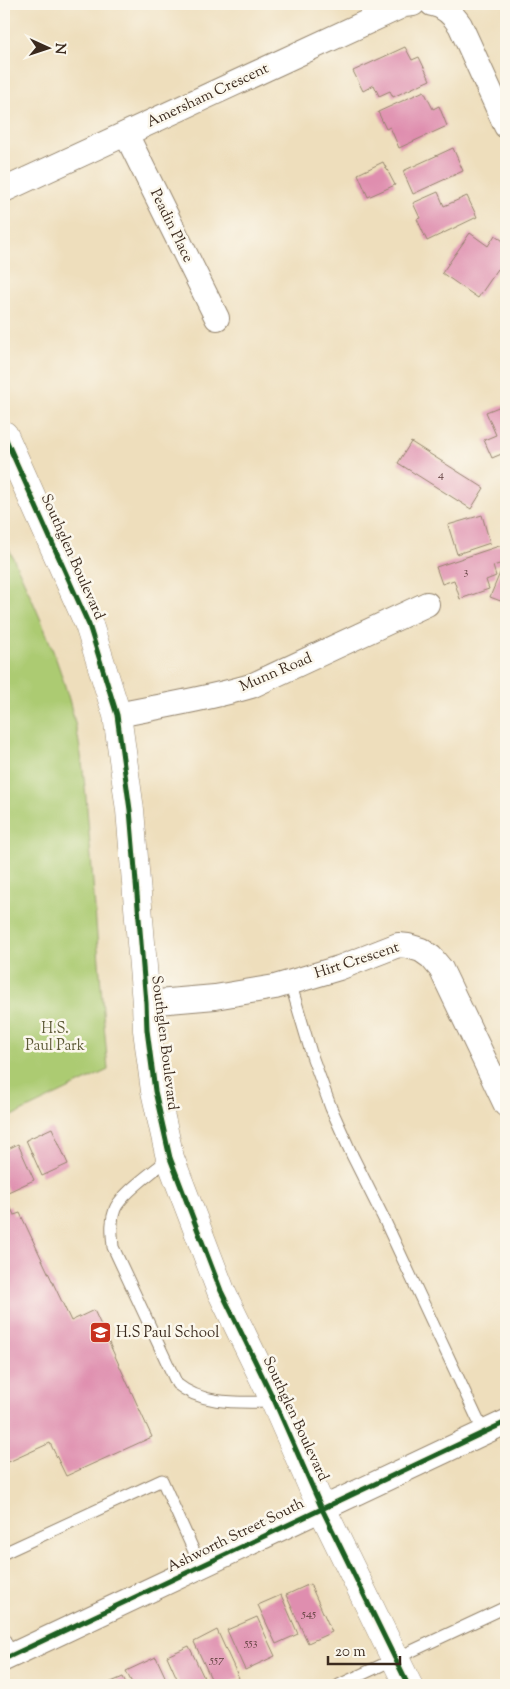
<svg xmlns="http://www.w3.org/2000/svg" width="510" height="1689" font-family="'Sorts Mill Goudy',serif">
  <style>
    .green { fill: #accb72; stroke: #747a48 }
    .building { fill: #df8eaf }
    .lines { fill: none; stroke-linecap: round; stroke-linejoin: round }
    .service-casing { stroke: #94846d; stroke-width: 13 }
    .minor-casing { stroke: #94846d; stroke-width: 26 }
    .tertiary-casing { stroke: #94846d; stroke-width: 29 }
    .service { stroke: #fff; stroke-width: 11 }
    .minor { stroke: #fff; stroke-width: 24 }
    .tertiary { stroke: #fff; stroke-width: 28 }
    .cycleway-casing { stroke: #fbf7ec; stroke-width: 8 }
    .cycleway { stroke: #1b5e20; stroke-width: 5 }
    .labels { text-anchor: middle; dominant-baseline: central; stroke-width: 5; stroke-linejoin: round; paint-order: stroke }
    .number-label { font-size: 12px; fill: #644342 }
    .street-label { font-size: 15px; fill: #3b2a1e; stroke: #fbf7ec }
    .park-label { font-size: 15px; fill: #5d5a37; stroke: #fbf7ec }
    .poi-label { font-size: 15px; fill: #3b2a1e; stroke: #fbf7ec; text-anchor: start }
  </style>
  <rect width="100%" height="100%" fill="#fbf7ec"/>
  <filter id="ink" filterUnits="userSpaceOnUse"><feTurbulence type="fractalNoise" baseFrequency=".02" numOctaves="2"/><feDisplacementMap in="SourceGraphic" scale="10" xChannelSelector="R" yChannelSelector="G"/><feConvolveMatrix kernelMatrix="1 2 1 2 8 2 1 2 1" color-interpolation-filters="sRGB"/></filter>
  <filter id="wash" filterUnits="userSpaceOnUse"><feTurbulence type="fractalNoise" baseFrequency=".0096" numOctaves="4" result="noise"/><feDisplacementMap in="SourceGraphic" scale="20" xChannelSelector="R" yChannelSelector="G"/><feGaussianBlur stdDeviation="1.12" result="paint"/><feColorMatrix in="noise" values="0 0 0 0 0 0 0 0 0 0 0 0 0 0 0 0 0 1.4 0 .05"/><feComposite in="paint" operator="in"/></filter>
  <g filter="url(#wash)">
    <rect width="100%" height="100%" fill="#eedebc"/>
    <path class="green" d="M 4,538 C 34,603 64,666 78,737 C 86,780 88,825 92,869 C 97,936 102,1003 108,1070 L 4,1120 Z"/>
    <g id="blocks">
      <path class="building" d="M 405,47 L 412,60 L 419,57 L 430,80 L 393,97 L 390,91 L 379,96 L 374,85 L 363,91 L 353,71 Z
        M 424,91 L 433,109 L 439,106 L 447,126 L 399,148 L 390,127 L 386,129 L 378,112 Z
        M 453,148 L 463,171 L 413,194 L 403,171 Z
        M 383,162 L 395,185 L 368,197 L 358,174 Z
        M 438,192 L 444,206 L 467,196 L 477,217 L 427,241 L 417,219 L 420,218 L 413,203 Z
        M 470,233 L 488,246 L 495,235 L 506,243 L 506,268 L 503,272 L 498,269 L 478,298 L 442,273 Z
        M 506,404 L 506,457 L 504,453 L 492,458 L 484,440 L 496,435 L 486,412 Z
        M 411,442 L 484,488 L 471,509 L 398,463 Z
        M 482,515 L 490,543 L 457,554 L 448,525 Z
        M 502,545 L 506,556 L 506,562 L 493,566 L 496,576 L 486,580 L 489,589 L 460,599 L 454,580 L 442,584 L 436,567 Z
        M 502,568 L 506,570 L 506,603 L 490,597 Z
        M 52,1128 L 68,1164 L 42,1176 L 26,1140 Z
        M 18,1144 L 34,1180 L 8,1192 L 4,1182 L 4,1151 Z
        M 4,1201 L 7,1208 L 10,1206 L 14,1215 L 20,1213 L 71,1321 L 94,1310 L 152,1437 L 66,1476 L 50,1443 L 4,1464 Z
        M 310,1584 L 332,1632 L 308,1643 L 286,1595 Z
        M 281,1595 L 298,1634 L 276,1644 L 258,1605 Z
        M 257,1617 L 275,1656 L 245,1670 L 227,1630 Z
        M 217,1630 L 239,1678 L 224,1685 L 214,1685 L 194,1642 Z
        M 189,1646 L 207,1684 L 204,1685 L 180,1685 L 167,1656 Z
        M 156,1657 L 169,1685 L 133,1685 L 126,1671 Z
        M 123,1677 L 127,1685 L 104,1685 Z"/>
    </g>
  </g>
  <g filter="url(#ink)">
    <use href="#blocks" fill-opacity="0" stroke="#94846d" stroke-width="1"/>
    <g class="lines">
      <defs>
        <path id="service" d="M 290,982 L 312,1056 L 331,1108 L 352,1155 L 384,1219 L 484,1433
          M 170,1158 C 156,1169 121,1194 115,1209 C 110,1222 112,1234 113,1247 L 177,1384 C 204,1406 241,1402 273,1402
          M 4,1553 L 162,1480 L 201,1567
          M 4,1638 L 12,1656
          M 339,1685 L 506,1607"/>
        <path id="minor" d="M 432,4 C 445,6 453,15 460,25 L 506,126
          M 126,134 L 217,318
          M 4,190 L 404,5 L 413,4
          M 117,715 C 162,706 207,699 251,686 L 427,604
          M 146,1003 L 215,997 L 275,987 L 339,968 L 398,945 L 408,946 L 421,950 L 431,957 L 441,969 L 506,1105
          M 4,1659 L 506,1422"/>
        <path id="tertiary" d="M 4,435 L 89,625 L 117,715 L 130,810 L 146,1003 L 147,1030 L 155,1091 L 170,1158 L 221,1291 L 275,1402 L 322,1509 L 408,1685"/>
      </defs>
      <use href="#service" class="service-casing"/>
      <use href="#minor" class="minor-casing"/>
      <use href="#tertiary" class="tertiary-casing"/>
      <use href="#service" class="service"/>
      <use href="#minor" class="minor"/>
      <use href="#tertiary" class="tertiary"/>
      <defs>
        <path id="cycleway" d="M 4,435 L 89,625 L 117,715 L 130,810 L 146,1003 L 147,1030 L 155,1091 L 170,1158 L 221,1291 L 275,1402 L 322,1509 L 408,1685
          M 4,1659 L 506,1422"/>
      </defs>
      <use href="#cycleway" class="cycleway-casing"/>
      <use href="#cycleway" class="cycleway"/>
    </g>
  </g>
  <defs>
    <symbol id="school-square" viewBox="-11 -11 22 22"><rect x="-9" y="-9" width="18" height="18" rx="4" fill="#c8321e" stroke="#fbf7ec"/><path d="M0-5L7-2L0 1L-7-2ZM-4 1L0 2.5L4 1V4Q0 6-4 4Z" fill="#fff"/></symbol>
  </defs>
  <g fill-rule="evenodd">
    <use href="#school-square" x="88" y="1320" width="25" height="25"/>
  </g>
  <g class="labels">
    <g class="number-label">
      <text x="441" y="475">4</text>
      <text x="466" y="572">3</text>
      <text x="309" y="1614">545</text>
      <text x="251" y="1643">553</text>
      <text x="217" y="1660">557</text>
    </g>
    <g class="street-label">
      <text transform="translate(208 96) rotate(-25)">Amersham Crescent</text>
      <text transform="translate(171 226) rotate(64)">Peadin Place</text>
      <text transform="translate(72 557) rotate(66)">Southglen Boulevard</text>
      <text transform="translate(276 673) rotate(-23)">Munn Road</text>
      <text transform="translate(357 961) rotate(-18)">Hirt Crescent</text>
      <text transform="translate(164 1043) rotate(83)">Southglen Boulevard</text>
      <text transform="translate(295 1419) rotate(65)">Southglen Boulevard</text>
      <text transform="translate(236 1536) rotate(-26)">Ashworth Street South</text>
    </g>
    <g class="park-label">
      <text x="55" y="1029">H.S.<tspan x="55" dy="17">Paul Park</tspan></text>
    </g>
    <g class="poi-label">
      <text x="116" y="1333">H.S Paul School</text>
    </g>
  </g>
  <rect width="510" height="1689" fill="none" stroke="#fbf7ec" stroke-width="20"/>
  <g transform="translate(48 48) rotate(93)" stroke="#fbf7ec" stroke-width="4" paint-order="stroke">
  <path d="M0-4L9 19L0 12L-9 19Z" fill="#3b2a1e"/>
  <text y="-8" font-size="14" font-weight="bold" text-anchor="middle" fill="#3b2a1e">N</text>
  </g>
  <path d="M328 1656v8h72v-8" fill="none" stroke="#3b2a1e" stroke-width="2.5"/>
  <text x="335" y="1656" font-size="15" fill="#3b2a1e" stroke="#fbf7ec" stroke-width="4" paint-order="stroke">20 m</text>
</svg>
